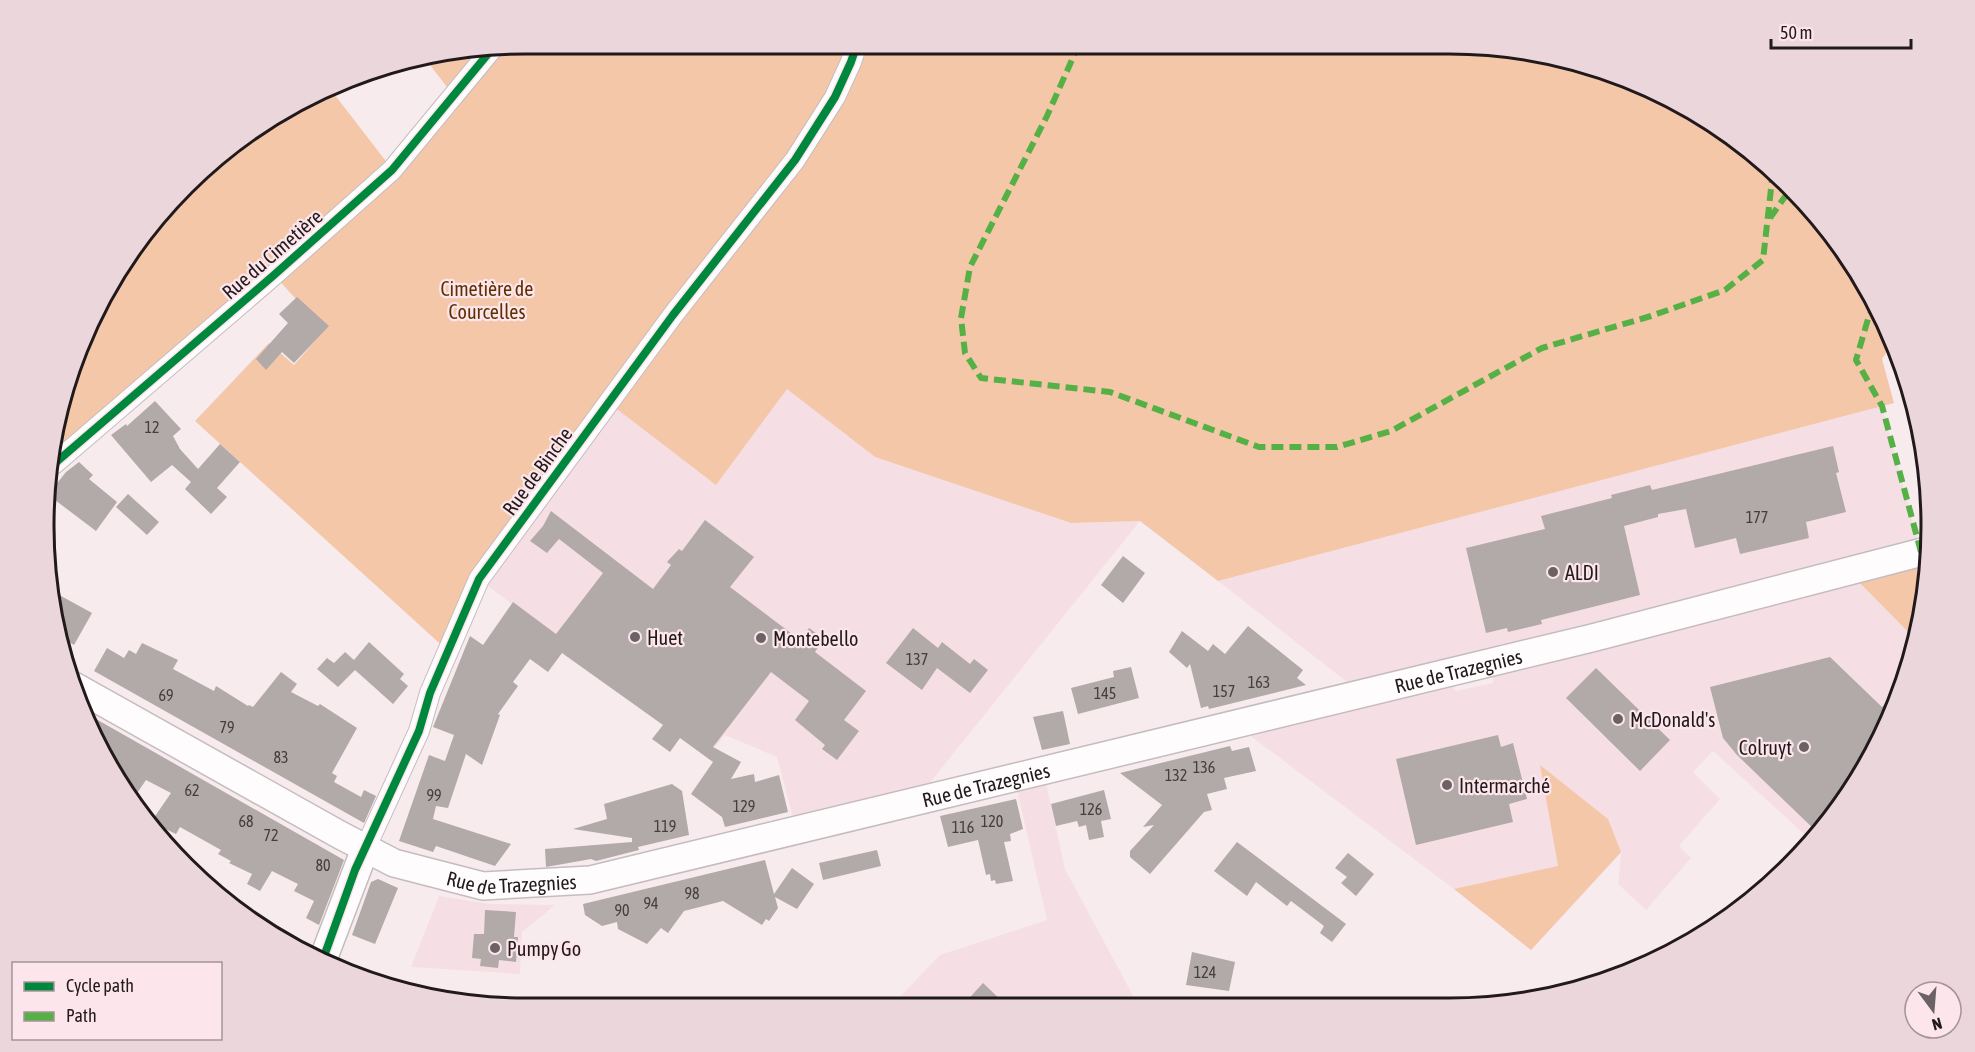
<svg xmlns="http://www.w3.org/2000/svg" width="1975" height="1052" font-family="'Asap Condensed',sans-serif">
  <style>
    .built { fill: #f5dfe5; fill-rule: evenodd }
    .green { fill: #f5c7a9 }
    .building { fill: #b2a9a9 }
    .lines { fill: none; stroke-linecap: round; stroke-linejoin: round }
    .street-casing { stroke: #c5bcbf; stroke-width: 22 }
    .secondary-casing { stroke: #c5bcbf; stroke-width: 30 }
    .street { stroke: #fefcfc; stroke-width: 20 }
    .secondary { stroke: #fefcfc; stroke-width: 27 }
    .quiet { stroke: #55b145; stroke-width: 6; stroke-dasharray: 12 6; stroke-linecap: butt }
    .cycleway-casing { stroke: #fce6ec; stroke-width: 11 }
    .cycleway { stroke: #00873e; stroke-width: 8 }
    .poi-dot { fill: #6c6265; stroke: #fce6ec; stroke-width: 2 }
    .labels { text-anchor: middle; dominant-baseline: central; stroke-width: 4.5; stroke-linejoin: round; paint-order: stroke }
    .number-label { font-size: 16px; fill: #453d3e }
    .street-label { font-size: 20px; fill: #21191b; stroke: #fce6ec }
    .park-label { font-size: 20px; fill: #5e3001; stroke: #fce6ec }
    .poi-label { font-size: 20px; fill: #21191b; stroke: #fce6ec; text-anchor: start }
    .rim { fill: none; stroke: #21191b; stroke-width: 3 }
  </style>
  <rect width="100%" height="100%" fill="#f7ebee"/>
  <path class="built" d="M 787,388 L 875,457 L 1071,523 L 1140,521 L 916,800 L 796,829 L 777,757 L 725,735 L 709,755 L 479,579 L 608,403 Z
    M 1882,406 L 1921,552 L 1849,572 L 1917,641 L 1915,651 L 1882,740 L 1813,842 L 1713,751 L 1693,772 L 1720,799 L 1679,846 L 1691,858 L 1646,910 L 1618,884 L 1621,853 L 1531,950 L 1454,889 L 1252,737 L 1248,721 L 1361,693 L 1218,581 ZM 1592,638 L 1605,650 L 1493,671 L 1493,683 L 1456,691 L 1454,689 L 1450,672 Z
    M 1043,770 L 1065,869 L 1138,1005 L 891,1006 L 940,955 L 1047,920 L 1014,777 Z
    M 439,896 L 490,904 L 555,905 L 522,932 L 520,974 L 411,967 Z"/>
  <path class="green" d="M 526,44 L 829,44 L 851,62 L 857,44 L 1480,45 L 1574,60 L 1663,93 L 1743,143 L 1812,208 L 1867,285 L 1893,343 L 1882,359 L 1894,403 L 1218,581 L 1140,521 L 1071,523 L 875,457 L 787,389 L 716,485 L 609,403 L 479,579 L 448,651 L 195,421 L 269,343 L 294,365 L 327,327 L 295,298 L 274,275 L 55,452 L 60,401 L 125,258 L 232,143 L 331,90 L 392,169 L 454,96 L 426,60 Z
    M 1930,558 L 1917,641 L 1849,572 Z
    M 1540,765 L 1608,819 L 1621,852 L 1531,950 L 1454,889 L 1558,866 Z"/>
  <path class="building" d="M 297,297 L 329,326 L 294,363 L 282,352 L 266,370 L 256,359 L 288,323 L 279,314 Z
    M 155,401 L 181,429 L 173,436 L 180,449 L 198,469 L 220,444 L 240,462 L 217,488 L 227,497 L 211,514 L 185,489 L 191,482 L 172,465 L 151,482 L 111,435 L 126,424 L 127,426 Z
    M 1833,446 L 1839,472 L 1836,473 L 1846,512 L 1806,522 L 1809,538 L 1740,554 L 1736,538 L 1695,548 L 1686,509 L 1658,514 L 1658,517 L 1624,526 L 1640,595 L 1541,620 L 1542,624 L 1508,632 L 1507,628 L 1486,633 L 1466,548 L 1545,529 L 1541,516 L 1612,498 L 1611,495 L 1650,485 L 1652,490 Z
    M 79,462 L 93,475 L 89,479 L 117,502 L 96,531 L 51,497 L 51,491 L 66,472 Z
    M 128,494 L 159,522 L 147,535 L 116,507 Z
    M 551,511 L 653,589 L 671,565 L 667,562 L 679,549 L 682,551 L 705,520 L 754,557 L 730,587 L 800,640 L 809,628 L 824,639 L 815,652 L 866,691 L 844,720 L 859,731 L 837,760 L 822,749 L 825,745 L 795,720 L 809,701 L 771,672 L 713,747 L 741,762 L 731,779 L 754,774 L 755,782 L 779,775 L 788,812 L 725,827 L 722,817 L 691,794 L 713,762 L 680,738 L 670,752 L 652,739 L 663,725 L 562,653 L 548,672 L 530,659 L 513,682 L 518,686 L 498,714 L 500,715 L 482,765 L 466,754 L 448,808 L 436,806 L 433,819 L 511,844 L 495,866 L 436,846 L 433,852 L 399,841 L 429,755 L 445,761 L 454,735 L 433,727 L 470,636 L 483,645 L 513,602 L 556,634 L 603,573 L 559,539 L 547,553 L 530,541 L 543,526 Z
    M 1123,556 L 1145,573 L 1123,603 L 1101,585 Z
    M 52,591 L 92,613 L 74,645 L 64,639 Z
    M 1248,626 L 1303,670 L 1297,678 L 1306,685 L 1209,709 L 1208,706 L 1201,708 L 1190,664 L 1187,668 L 1169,652 L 1182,631 L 1208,651 L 1213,644 L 1225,654 Z
    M 913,628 L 938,648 L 942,642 L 970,664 L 974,659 L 988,670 L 970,693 L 937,668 L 922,690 L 886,663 Z
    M 369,642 L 404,674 L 400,679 L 408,686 L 393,704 L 355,670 L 338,687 L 317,669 L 327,658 L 334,663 L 345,652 L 354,660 Z
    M 142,643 L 178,660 L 173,669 L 214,691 L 216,686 L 248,706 L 249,705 L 253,707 L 281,672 L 297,684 L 291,692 L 318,706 L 320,704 L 357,728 L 332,773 L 337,776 L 334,782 L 361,797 L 364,790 L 376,796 L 364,823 L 94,671 L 107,648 L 124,658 L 129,650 L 136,654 Z
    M 1830,657 L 1882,707 L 1901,688 L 1882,740 L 1819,834 L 1737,755 L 1723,738 L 1710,687 Z
    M 1131,667 L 1139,698 L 1078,714 L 1071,688 L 1114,677 L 1113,671 Z
    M 1596,668 L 1670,740 L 1640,771 L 1566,698 Z
    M 1063,711 L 1070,744 L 1042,750 L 1033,717 Z
    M 96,719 L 344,860 L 319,925 L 306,918 L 314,901 L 294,891 L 298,884 L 272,871 L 260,891 L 247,884 L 252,874 L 229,863 L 231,861 L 218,854 L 221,850 L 180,827 L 176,834 L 151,822 L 171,793 L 146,780 L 131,802 L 125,794 L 90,729 Z
    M 1498,735 L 1501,747 L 1513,743 L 1527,799 L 1509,804 L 1513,822 L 1416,845 L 1396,759 Z
    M 1230,746 L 1232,751 L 1249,747 L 1256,771 L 1224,778 L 1227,789 L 1207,794 L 1212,810 L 1204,812 L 1150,874 L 1130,857 L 1130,851 L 1154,825 L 1143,827 L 1162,805 L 1120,773 Z
    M 672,784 L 682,791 L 689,835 L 638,847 L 639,850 L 596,861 L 591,859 L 546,867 L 545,849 L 632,842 L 632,838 L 573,829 L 607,819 L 604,804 Z
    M 1104,790 L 1111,819 L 1101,821 L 1104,837 L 1089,840 L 1086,825 L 1079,827 L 1077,821 L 1056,826 L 1051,804 Z
    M 1016,799 L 1023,829 L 1010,834 L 1011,841 L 1004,842 L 1013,881 L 996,884 L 995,880 L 991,881 L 990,874 L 986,875 L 978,840 L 948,847 L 940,816 Z
    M 1237,842 L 1346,924 L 1332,942 L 1320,933 L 1324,926 L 1291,901 L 1287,906 L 1256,882 L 1247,896 L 1214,871 Z
    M 877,850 L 881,866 L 823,880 L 819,863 Z
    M 1348,853 L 1374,874 L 1356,896 L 1341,883 L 1347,877 L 1335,868 Z
    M 765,860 L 774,894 L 792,868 L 814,884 L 797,909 L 775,897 L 778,908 L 769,921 L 766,919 L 762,925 L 723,901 L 684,911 L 668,933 L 661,928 L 647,944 L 618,929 L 617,922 L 602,926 L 585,915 L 583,904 Z
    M 378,879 L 398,888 L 375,944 L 352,935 L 371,882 Z
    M 485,910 L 516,912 L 514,937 L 518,937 L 516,962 L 499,960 L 498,968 L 480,966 L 481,959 L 472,958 L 474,934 L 484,934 Z
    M 1192,952 L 1235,962 L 1229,991 L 1186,985 Z
    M 983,983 L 1007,1006 L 962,1006 Z"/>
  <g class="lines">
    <defs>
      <path id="street" d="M 54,464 L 274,275 L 392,170 L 492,49
        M 365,849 L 419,731 L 430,693 L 479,579 L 673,315 L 795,160 L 835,97 L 851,62 L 857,44"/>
      <g id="secondary">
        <path id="s1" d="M 74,686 L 340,835 L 394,863 L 483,886 L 590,880 L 1592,638 L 1930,550"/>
        <path d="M 322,962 L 365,849"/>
      </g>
    </defs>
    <use href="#street" class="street-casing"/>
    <use href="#secondary" class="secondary-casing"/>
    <use href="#street" class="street"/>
    <use href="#secondary" class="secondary"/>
    <path class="quiet" d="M 1079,44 L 1047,116 L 970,267 L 961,318 L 965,353 L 981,378 L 1110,392 L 1259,447 L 1337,447 L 1391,431 L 1542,348 L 1651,316 L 1725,290 L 1763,260 L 1773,171
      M 1770,218 L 1791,188
      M 1875,303 L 1868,319 L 1856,360 L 1882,406 L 1921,552"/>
    <defs>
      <path id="cycleway" d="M 54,464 L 274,275 L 392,170 L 492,49
        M 322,962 L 355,870 L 419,731 L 430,693 L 479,579 L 673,315 L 795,160 L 835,97 L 851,62 L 857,44"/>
    </defs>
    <use href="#cycleway" class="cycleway-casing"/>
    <use href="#cycleway" class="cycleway"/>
  </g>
  <g class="poi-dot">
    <circle cx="1553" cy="572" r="6"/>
    <circle cx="635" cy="637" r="6"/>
    <circle cx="761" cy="638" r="6"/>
    <circle cx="1618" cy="719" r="6"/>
    <circle cx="1804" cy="747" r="6"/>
    <circle cx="1447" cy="785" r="6"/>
    <circle cx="495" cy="948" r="6"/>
  </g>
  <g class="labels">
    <g class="number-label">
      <text x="152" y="427">12</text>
      <text x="1757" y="517">177</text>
      <text x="917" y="659">137</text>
      <text x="1259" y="682">163</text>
      <text x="1224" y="691">157</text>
      <text x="1105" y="693">145</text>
      <text x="166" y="695">69</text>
      <text x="227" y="727">79</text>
      <text x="281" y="757">83</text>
      <text x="1204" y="767">136</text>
      <text x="1176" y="775">132</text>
      <text x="192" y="790">62</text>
      <text x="434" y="795">99</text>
      <text x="744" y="806">129</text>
      <text x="1091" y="809">126</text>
      <text x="246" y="821">68</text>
      <text x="992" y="821">120</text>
      <text x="665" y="826">119</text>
      <text x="963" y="827">116</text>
      <text x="271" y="835">72</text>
      <text x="323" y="865">80</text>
      <text x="692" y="893">98</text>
      <text x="651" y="903">94</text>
      <text x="622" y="910">90</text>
      <text x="1205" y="972">124</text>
    </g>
    <g class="street-label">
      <text transform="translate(272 254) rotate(-41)">Rue du Cimetière</text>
      <text transform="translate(537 471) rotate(-54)">Rue de Binche</text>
      <text stroke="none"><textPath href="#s1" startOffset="1458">Rue de Trazegnies</textPath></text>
      <text stroke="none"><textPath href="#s1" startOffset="972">Rue de Trazegnies</textPath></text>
      <text stroke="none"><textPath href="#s1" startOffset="486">Rue de Trazegnies</textPath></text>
    </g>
    <g class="park-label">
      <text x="487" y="288">Cimetière de<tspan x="487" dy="23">Courcelles</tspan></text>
    </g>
    <g class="poi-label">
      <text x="1565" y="572">ALDI</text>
      <text x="647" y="637">Huet</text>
      <text x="773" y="638">Montebello</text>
      <text x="1630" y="719">McDonald's</text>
      <text x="1792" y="747" text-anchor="end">Colruyt</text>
      <text x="1459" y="785">Intermarché</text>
      <text x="507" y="948">Pumpy Go</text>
    </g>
  </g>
  <path d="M0 0H1975V1052H0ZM526 54H1449A472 472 0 0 1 1921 526V526A472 472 0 0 1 1449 998H526A472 472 0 0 1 54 526V526A472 472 0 0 1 526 54Z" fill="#ead6db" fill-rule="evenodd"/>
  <path class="rim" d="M526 54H1449A472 472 0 0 1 1921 526V526A472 472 0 0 1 1449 998H526A472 472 0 0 1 54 526V526A472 472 0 0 1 526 54Z"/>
  <rect x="12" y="962" width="210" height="78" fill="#fce6ec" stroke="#a49498" stroke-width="1.5"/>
  <rect x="24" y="982" width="30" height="9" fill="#00873e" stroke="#a49498" stroke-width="1.5"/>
  <text x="66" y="992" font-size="18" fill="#21191b">Cycle path</text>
  <rect x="24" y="1012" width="30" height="9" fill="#55b145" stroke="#a49498" stroke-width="1.5"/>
  <text x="66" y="1022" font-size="18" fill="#21191b">Path</text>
  <g transform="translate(1933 1010) rotate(164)"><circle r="28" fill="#fce6ec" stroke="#a49498" stroke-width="1.5"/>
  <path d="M0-4.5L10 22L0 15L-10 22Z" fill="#6c6265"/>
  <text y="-9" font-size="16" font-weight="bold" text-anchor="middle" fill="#21191b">N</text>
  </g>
  <path d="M1771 39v9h140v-9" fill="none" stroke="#21191b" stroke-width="3"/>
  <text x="1780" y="39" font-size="18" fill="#21191b" stroke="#fce6ec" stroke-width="4.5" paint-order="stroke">50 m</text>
</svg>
